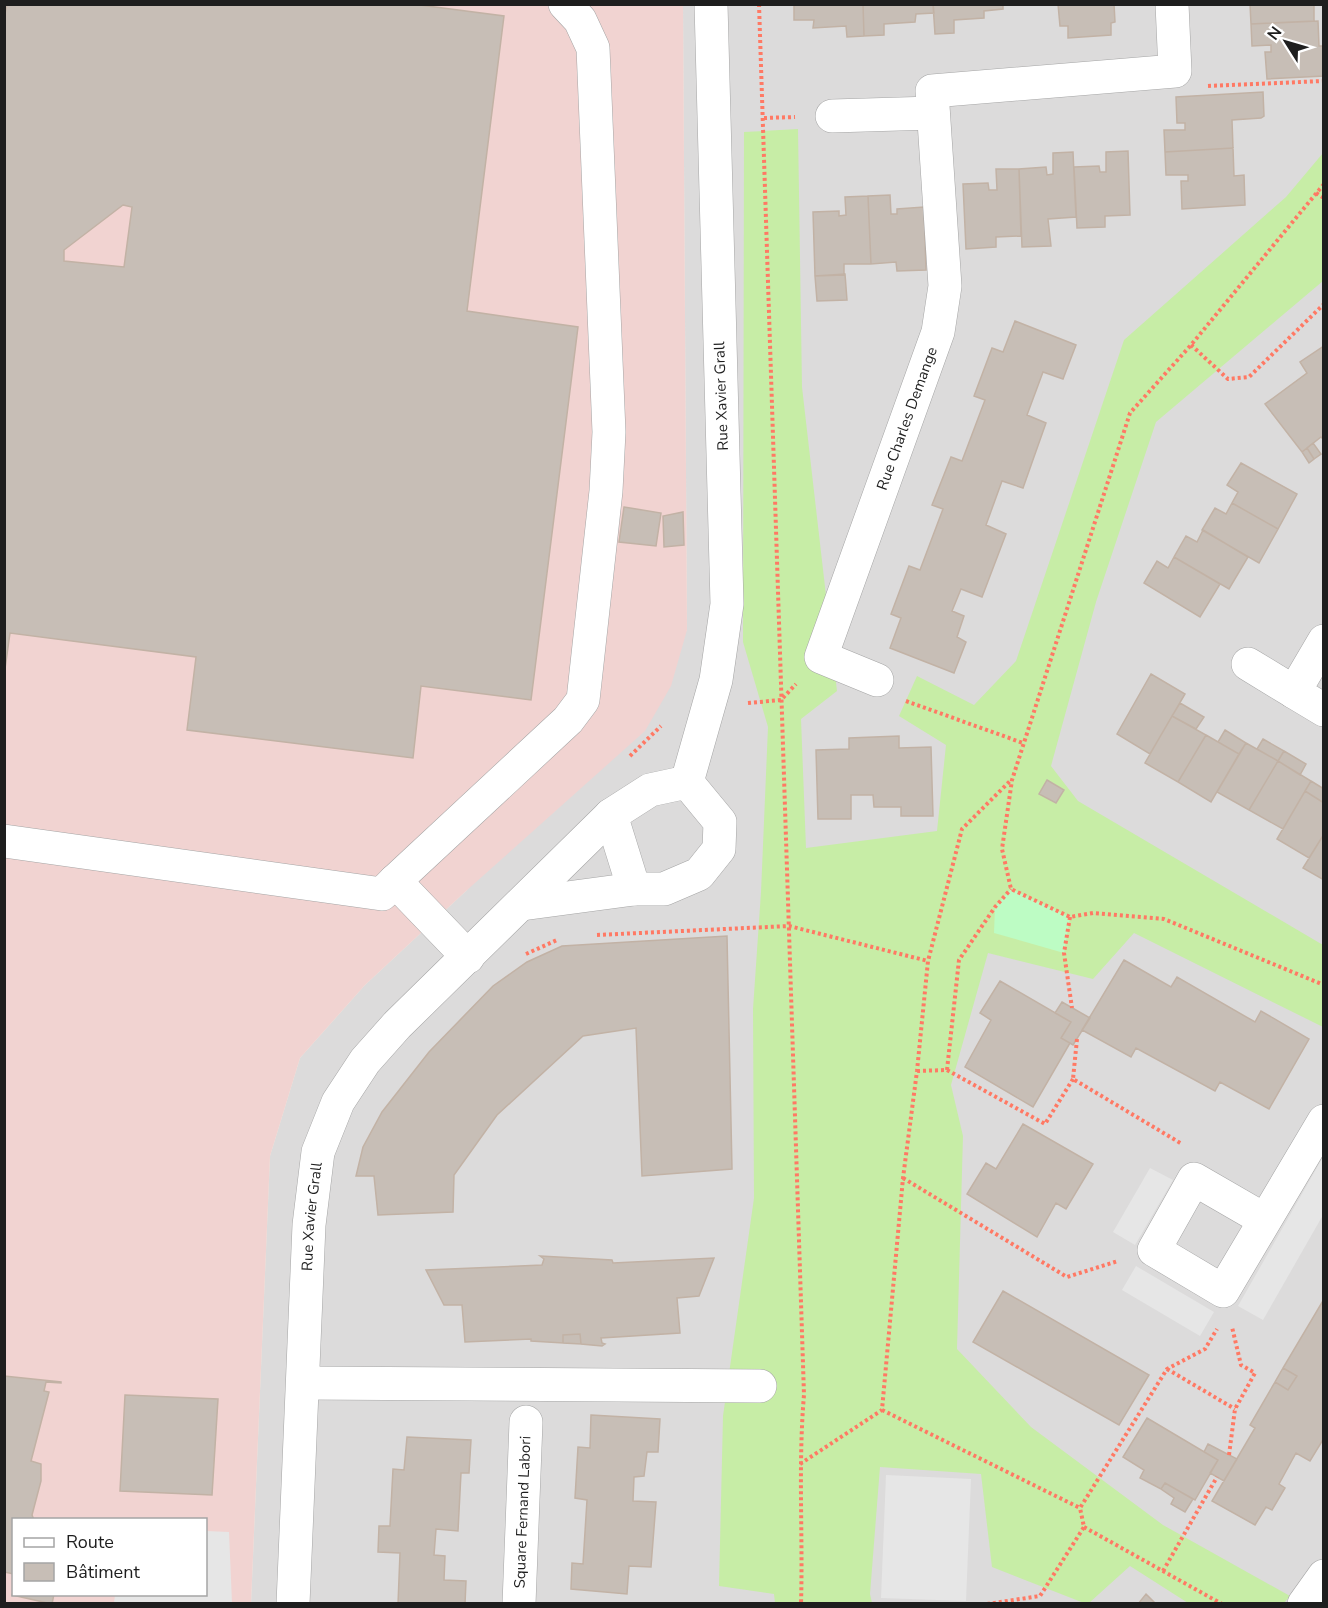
<svg xmlns="http://www.w3.org/2000/svg" width="1328" height="1608" font-family="'Nunito Sans',sans-serif">
  <style>
    .residential { fill: #dcdbdb }
    .commercial { fill: #f1d3d1; fill-rule: evenodd }
    .grass { fill: #c7eda6 }
    .park { fill: #bdfcc4 }
    .parking { fill: #e6e6e6 }
    .building { fill: #c7beb6; stroke: #c2b2a5; stroke-width: 1.5; fill-rule: evenodd }
    .lines { fill: none; stroke-linecap: round; stroke-linejoin: round }
    .minor-casing { stroke: #a5a5a5; stroke-width: 34 }
    .path { stroke: #ff7964; stroke-width: 4; stroke-dasharray: 3 3; stroke-linecap: butt }
    .minor { stroke: #fff; stroke-width: 33 }
    .labels { text-anchor: middle; dominant-baseline: central; stroke-width: 5; stroke-linejoin: round; paint-order: stroke }
    .street-label { font-size: 15px; fill: #1e1e1e; stroke: #fff }
  </style>
  <rect width="100%" height="100%" fill="#efece3"/>
  <path class="residential" d="M 683,5 L 1323,5 L 1323,1603 L 251,1604 L 270,1156 L 300,1058 L 365,985 L 466,891 L 687,630 Z"/>
  <path class="commercial" d="M 5,5 L 683,5 L 687,630 L 671,686 L 645,731 L 466,891 L 365,985 L 300,1058 L 270,1156 L 251,1603 L 5,1604 ZM 14,1520 L 206,1520 L 206,1594 L 14,1594 Z"/>
  <path class="grass" d="M 798,129 L 802,387 L 837,691 L 801,719 L 806,848 L 937,831 L 946,745 L 899,716 L 917,676 L 974,705 L 1016,661 L 1124,340 L 1286,197 L 1323,153 L 1323,281 L 1156,422 L 1096,602 L 1051,766 L 1078,801 L 1323,945 L 1323,1027 L 1134,933 L 1093,979 L 988,953 L 951,1085 L 963,1136 L 957,1349 L 1031,1427 L 1163,1525 L 1290,1596 L 1284,1603 L 1188,1603 L 1130,1566 L 1089,1603 L 1084,1603 L 992,1567 L 981,1474 L 880,1467 L 870,1594 L 872,1603 L 775,1603 L 774,1594 L 719,1586 L 723,1416 L 754,1198 L 753,1009 L 761,892 L 768,727 L 743,642 L 744,132 Z"/>
  <path class="park" d="M 1011,889 L 1070,917 L 1064,953 L 994,933 L 995,907 Z"/>
  <path class="parking" d="M 1323,1157 L 1323,1215 L 1263,1320 L 1238,1306 Z
    M 1150,1168 L 1173,1180 L 1135,1245 L 1113,1232 Z
    M 1136,1266 L 1214,1312 L 1200,1336 L 1122,1290 Z
    M 886,1475 L 971,1479 L 966,1601 L 881,1598 Z
    M 206,1531 L 229,1532 L 232,1603 L 114,1603 L 115,1595 L 206,1594 Z"/>
  <path class="building" d="M 7,4 L 412,4 L 504,16 L 467,311 L 578,327 L 531,700 L 421,686 L 413,758 L 187,730 L 196,657 L 10,633 L 4,676 L 4,19 ZM 123,205 L 132,207 L 124,267 L 64,261 L 64,250 Z
    M 794,4 L 863,4 L 864,36 L 847,37 L 846,26 L 813,28 L 814,20 L 794,20 Z
    M 863,4 L 933,4 L 934,13 L 916,14 L 915,22 L 884,24 L 884,35 L 864,36 Z
    M 933,4 L 1003,4 L 1003,9 L 984,11 L 984,18 L 954,20 L 954,33 L 935,34 Z
    M 1058,4 L 1114,4 L 1115,22 L 1111,23 L 1111,35 L 1068,38 L 1068,26 L 1060,26 Z
    M 1250,4 L 1314,4 L 1314,21 L 1251,24 Z
    M 1318,21 L 1319,46 L 1324,46 L 1324,76 L 1267,79 L 1265,52 L 1271,52 L 1271,45 L 1252,46 L 1251,24 Z
    M 1263,92 L 1264,116 L 1261,118 L 1232,120 L 1233,148 L 1165,152 L 1164,130 L 1185,130 L 1185,123 L 1177,123 L 1176,97 Z
    M 1233,148 L 1234,176 L 1244,175 L 1245,205 L 1182,209 L 1181,181 L 1188,181 L 1188,175 L 1166,175 L 1165,152 Z
    M 1128,151 L 1130,215 L 1105,216 L 1105,227 L 1077,228 L 1074,167 L 1099,166 L 1100,172 L 1106,172 L 1106,152 Z
    M 1073,152 L 1076,217 L 1048,219 L 1051,246 L 1022,247 L 1019,169 L 1046,167 L 1047,175 L 1053,174 L 1053,153 Z
    M 996,169 L 1019,169 L 1021,236 L 996,237 L 996,247 L 966,249 L 963,184 L 988,183 L 989,190 L 997,190 Z
    M 890,195 L 891,214 L 897,214 L 897,209 L 924,207 L 926,270 L 897,271 L 896,262 L 871,264 L 868,196 Z
    M 868,196 L 871,264 L 844,264 L 844,275 L 815,276 L 813,212 L 839,211 L 839,216 L 846,215 L 845,197 Z
    M 845,274 L 847,300 L 817,301 L 815,276 Z
    M 1015,321 L 1076,345 L 1063,379 L 1043,372 L 1027,415 L 1046,423 L 1023,488 L 1002,481 L 986,525 L 1006,534 L 982,597 L 961,589 L 952,611 L 964,616 L 957,637 L 966,642 L 954,673 L 890,648 L 901,618 L 891,614 L 909,566 L 920,570 L 943,509 L 932,505 L 951,457 L 962,461 L 985,400 L 974,396 L 992,348 L 1003,352 Z
    M 1324,346 L 1324,440 L 1321,437 L 1302,452 L 1265,404 L 1307,373 L 1300,362 Z
    M 1313,443 L 1321,454 L 1314,459 L 1307,448 Z
    M 1307,448 L 1314,459 L 1309,463 L 1302,452 Z
    M 1241,463 L 1297,494 L 1278,529 L 1232,503 L 1238,492 L 1227,485 Z
    M 1232,503 L 1278,529 L 1259,563 L 1202,530 L 1215,508 L 1226,514 Z
    M 624,507 L 661,513 L 656,546 L 619,542 Z
    M 683,512 L 684,545 L 664,547 L 663,516 Z
    M 1203,530 L 1248,557 L 1229,589 L 1174,557 L 1186,536 L 1197,542 Z
    M 1174,557 L 1220,584 L 1200,617 L 1144,583 L 1157,561 L 1168,568 Z
    M 1151,674 L 1185,694 L 1150,754 L 1117,734 Z
    M 1180,703 L 1204,717 L 1196,729 L 1172,716 Z
    M 1172,716 L 1206,735 L 1178,782 L 1145,763 Z
    M 1225,730 L 1246,743 L 1239,754 L 1218,742 Z
    M 1206,735 L 1239,754 L 1211,802 L 1178,782 Z
    M 899,736 L 899,748 L 931,747 L 933,816 L 901,816 L 901,807 L 874,807 L 873,795 L 851,795 L 851,819 L 818,819 L 816,750 L 849,749 L 849,738 Z
    M 1263,739 L 1284,751 L 1278,761 L 1257,749 Z
    M 1246,743 L 1278,761 L 1249,810 L 1217,792 Z
    M 1284,751 L 1306,764 L 1300,775 L 1278,761 Z
    M 1278,761 L 1311,781 L 1283,829 L 1249,810 Z
    M 1047,780 L 1064,790 L 1056,803 L 1039,794 Z
    M 1311,781 L 1324,789 L 1324,803 L 1305,791 Z
    M 1305,791 L 1324,803 L 1324,834 L 1309,858 L 1277,839 Z
    M 1324,834 L 1324,880 L 1303,868 Z
    M 727,936 L 732,1169 L 642,1176 L 636,1028 L 583,1036 L 497,1115 L 454,1175 L 453,1212 L 378,1215 L 374,1176 L 356,1176 L 363,1147 L 382,1112 L 429,1052 L 493,986 L 527,962 L 562,946 Z
    M 1124,960 L 1171,987 L 1177,977 L 1255,1022 L 1261,1011 L 1309,1039 L 1269,1109 L 1220,1082 L 1215,1091 L 1136,1048 L 1131,1057 L 1082,1030 Z
    M 1000,981 L 1071,1022 L 1061,1038 L 1070,1043 L 1033,1107 L 965,1067 L 991,1020 L 980,1013 Z
    M 1062,1002 L 1090,1018 L 1073,1045 L 1061,1038 L 1071,1022 L 1055,1013 Z
    M 1023,1124 L 1093,1164 L 1066,1209 L 1056,1203 L 1037,1237 L 967,1194 L 986,1163 L 996,1169 Z
    M 540,1256 L 612,1260 L 613,1263 L 714,1258 L 699,1296 L 677,1298 L 680,1333 L 601,1338 L 602,1343 L 605,1344 L 602,1346 L 581,1344 L 580,1334 L 563,1335 L 563,1343 L 531,1341 L 531,1339 L 465,1342 L 462,1305 L 444,1305 L 426,1270 L 542,1265 L 544,1259 Z
    M 1003,1291 L 1149,1375 L 1119,1425 L 973,1342 Z
    M 1324,1299 L 1324,1438 L 1310,1461 L 1296,1453 L 1279,1484 L 1285,1488 L 1272,1510 L 1266,1507 L 1255,1525 L 1212,1501 L 1255,1428 L 1250,1425 L 1275,1382 L 1288,1390 L 1297,1376 L 1283,1368 Z
    M 580,1334 L 581,1344 L 563,1343 L 563,1335 Z
    M 1283,1368 L 1297,1376 L 1288,1390 L 1275,1382 Z
    M 4,1376 L 61,1382 L 61,1383 L 46,1382 L 44,1391 L 49,1392 L 31,1461 L 41,1464 L 41,1481 L 32,1515 L 34,1520 L 14,1520 L 14,1574 L 4,1572 Z
    M 125,1395 L 218,1399 L 212,1495 L 120,1491 Z
    M 591,1415 L 660,1419 L 658,1452 L 647,1452 L 644,1476 L 634,1477 L 633,1501 L 656,1502 L 651,1567 L 629,1566 L 627,1594 L 571,1589 L 572,1563 L 583,1564 L 587,1500 L 575,1498 L 578,1447 L 590,1448 Z
    M 1147,1418 L 1218,1460 L 1195,1500 L 1165,1483 L 1161,1489 L 1140,1478 L 1144,1470 L 1123,1457 Z
    M 407,1437 L 471,1440 L 469,1473 L 461,1473 L 458,1531 L 436,1529 L 434,1555 L 445,1556 L 444,1580 L 466,1581 L 465,1604 L 398,1604 L 400,1553 L 378,1552 L 379,1526 L 390,1526 L 393,1469 L 404,1470 Z
    M 1208,1444 L 1237,1459 L 1224,1481 L 1210,1473 L 1218,1460 L 1204,1452 Z
    M 1165,1483 L 1193,1499 L 1185,1512 L 1171,1504 L 1174,1498 L 1161,1489 Z
    M 14,1590 L 14,1594 L 54,1594 L 52,1604 L 12,1595 Z
    M 1146,1594 L 1156,1604 L 1138,1604 Z"/>
  <g class="lines">
    <defs>
      <g id="minor">
        <path d="M 832,116 L 933,113"/>
        <path d="M 1324,641 L 1294,692 L 1324,710"/>
        <path d="M 1248,664 L 1294,692"/>
        <path id="s1" d="M 877,680 L 821,657 L 938,332 L 945,286 L 932,91 L 1175,71 L 1172,4"/>
        <path d="M 687,782 L 716,680 L 727,604 L 711,4"/>
        <path d="M 687,782 L 720,822 L 719,849 L 699,874 L 664,889 L 634,889 L 611,815 L 650,790 Z"/>
        <path d="M 4,841 L 382,894 L 395,881 L 468,957"/>
        <path d="M 395,881 L 568,720 L 583,700 L 606,491 L 609,432 L 593,48 L 580,20 L 565,4"/>
        <path d="M 522,904 L 634,889"/>
        <path d="M 1265,1220 L 1194,1179 L 1154,1250 L 1223,1291 L 1324,1121"/>
        <path d="M 303,1383 L 760,1386"/>
        <path id="s2" d="M 293,1604 L 309,1225 L 318,1152 L 338,1102 L 365,1061 L 397,1025 L 611,815"/>
        <path id="s3" d="M 519,1604 L 526,1422"/>
        <path d="M 1304,1604 L 1324,1576"/>
      </g>
    </defs>
    <use href="#minor" class="minor-casing"/>
    <path class="path" d="M 759,4 L 804,1395 C 798,1465 803,1534 801,1604
      M 1208,86 L 1324,81
      M 764,118 L 795,117
      M 1324,184 L 1191,345 L 1130,413 L 1012,780 L 1002,849 L 1011,889 L 1070,917 L 1093,913 L 1164,919 L 1324,985
      M 1316,193 L 1324,198
      M 1191,345 L 1228,379 L 1249,377 L 1324,304
      M 906,701 L 1023,743
      M 748,703 L 781,700 L 796,684
      M 630,756 L 661,726
      M 1070,917 L 1064,953 L 1072,1008
      M 597,935 L 789,926 L 928,961
      M 526,954 L 557,940
      M 1077,1039 L 1073,1079 L 1182,1144
      M 947,1070 L 959,960 L 995,907 L 1011,889
      M 917,1071 L 947,1070 L 1045,1124 L 1073,1079
      M 903,1178 L 1067,1277 L 1118,1261
      M 1167,1369 L 1235,1409
      M 882,1410 L 1080,1508
      M 1229,1455 L 1235,1409 L 1255,1373 L 1241,1365 L 1232,1327
      M 800,1464 L 882,1410 L 903,1178 L 917,1071 L 928,961 L 962,829 L 1010,781
      M 1084,1527 L 1222,1604
      M 1163,1571 L 1217,1477
      M 987,1604 L 1040,1596 L 1084,1527 L 1080,1508 L 1167,1369 L 1205,1349 L 1217,1329"/>
    <use href="#minor" class="minor"/>
  </g>
  <g class="labels">
    <g class="street-label">
      <text transform="translate(721 396) rotate(-92)">Rue Xavier Grall</text>
      <text stroke="none"><textPath href="#s1" startOffset="314">Rue Charles Demange</textPath></text>
      <text stroke="none"><textPath href="#s2" startOffset="388">Rue Xavier Grall</textPath></text>
      <text stroke="none"><textPath href="#s3" startOffset="92">Square Fernand Labori</textPath></text>
    </g>
  </g>
  <rect width="1328" height="1608" fill="none" stroke="#1e1e1e" stroke-width="12"/>
  <rect x="12" y="1518" width="195" height="78" fill="#ffffff" stroke="#a5a5a5" stroke-width="1.5"/>
  <rect x="24" y="1538" width="30" height="9" fill="#ffffff" stroke="#a5a5a5" stroke-width="1.5"/>
  <text x="66" y="1548" font-size="18" fill="#1e1e1e">Route</text>
  <rect x="24" y="1563" width="30" height="18" fill="#c7beb6" stroke="#a5a5a5" stroke-width="1.5"/>
  <text x="66" y="1578" font-size="18" fill="#1e1e1e">Bâtiment</text>
  <g transform="translate(1286 42) rotate(307)" stroke="#ffffff" stroke-width="4.5" paint-order="stroke">
  <path d="M0-4.5L10 22L0 15L-10 22Z" fill="#1e1e1e"/>
  <text y="-9" font-size="16" font-weight="bold" text-anchor="middle" fill="#1e1e1e">N</text>
  </g>
</svg>
